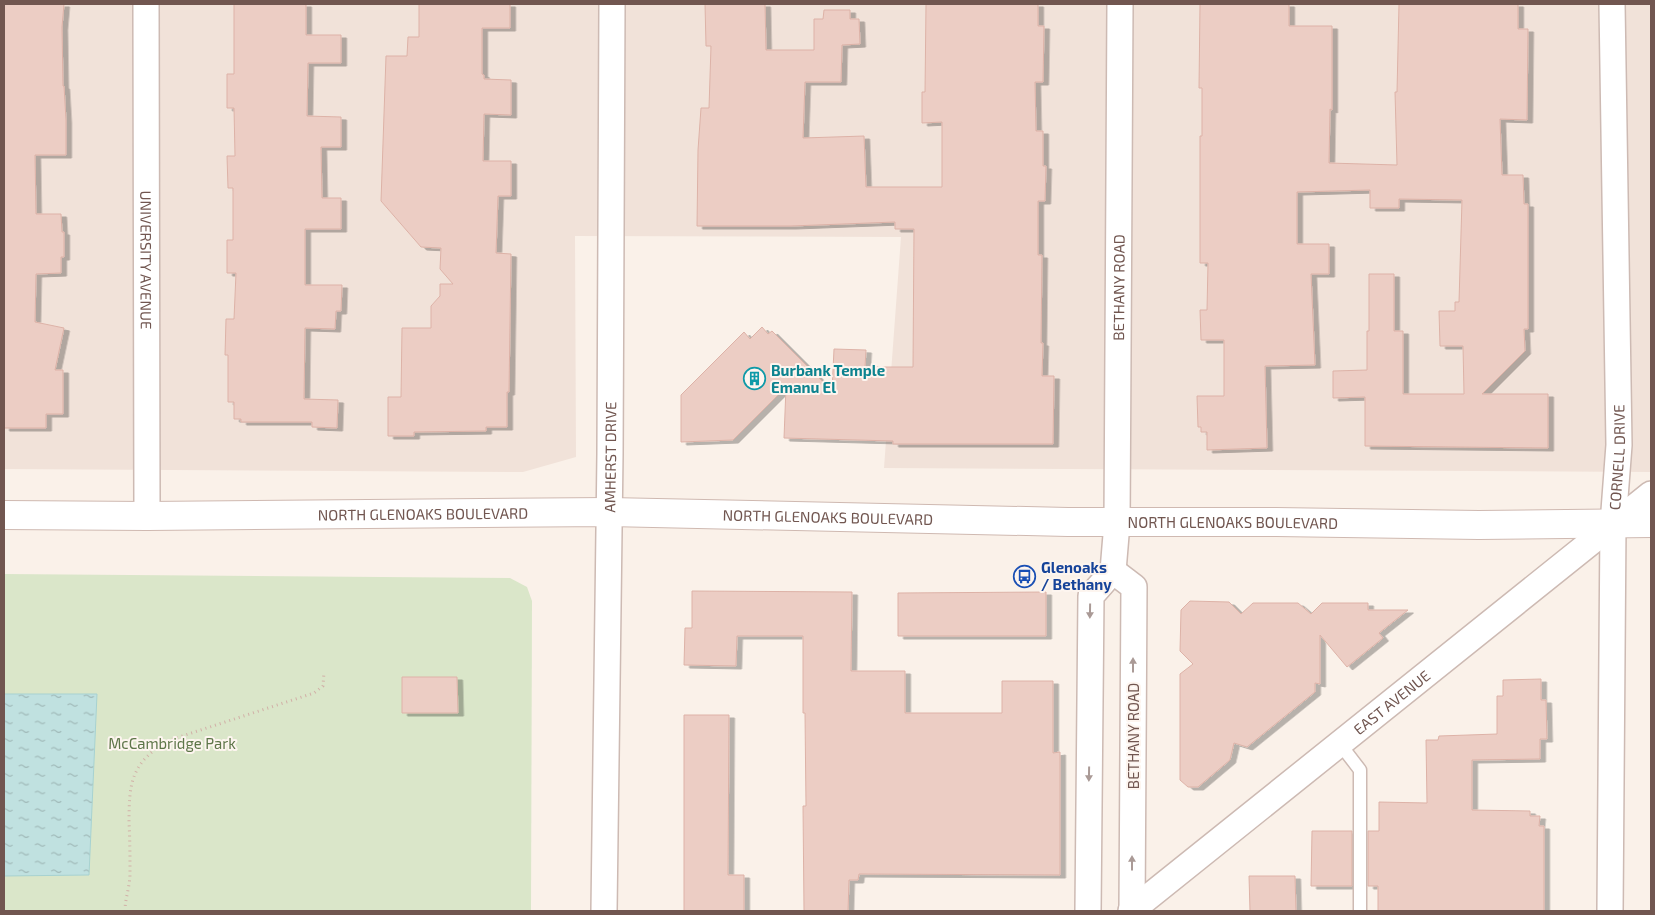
<svg xmlns="http://www.w3.org/2000/svg" width="1655" height="915" font-family="'Exo 2',sans-serif">
  <style>
    .residential { fill: #f1e2d9 }
    .green { fill: #dae6c9 }
    .water { fill: url(#water-ripples); stroke: #a7d2d1 }
    .building { fill: #eccdc4; stroke: #ddb2a7; filter: url(#shadow) }
    .lines { fill: none; stroke-linecap: round; stroke-linejoin: round }
    .lane-casing { stroke: #cdbab3; stroke-width: 15 }
    .street-casing { stroke: #cdbab3; stroke-width: 28 }
    .secondary-casing { stroke: #cfb9b1; stroke-width: 30 }
    .path { stroke: #d1b0a7; stroke-width: 3; stroke-dasharray: 1 4; stroke-linecap: butt }
    .lane { stroke: #fff; stroke-width: 12 }
    .street { stroke: #fff; stroke-width: 25 }
    .secondary { stroke: #fff; stroke-width: 28 }
    .oneway { fill: #aa9a96 }
    .labels { text-anchor: middle; dominant-baseline: central; stroke-width: 4; stroke-linejoin: round; paint-order: stroke }
    .street-label { font-size: 15px; fill: #715650; stroke: #fdf5ef }
    .culture-label { font-size: 15px; font-weight: bold; fill: #0d838f; stroke: #fdf5ef; text-anchor: start }
    .transit-label { font-size: 15px; font-weight: bold; fill: #164399; stroke: #fdf5ef; text-anchor: start }
    .park-label { font-size: 15px; fill: #5e7649; stroke: #fdf5ef }
  </style>
  <defs>
    <pattern id="water-ripples" width="26" height="14" patternUnits="userSpaceOnUse" patternTransform="scale(1.25)"><rect width="26" height="14" fill="#c0e1e0"/><path d="M2 4q2-2 4 0t4 0M15 11q2-2 4 0t4 0" fill="none" stroke="#a0b9b8"/></pattern>
    <filter id="shadow"><feDropShadow dx="5.5" dy="3" stdDeviation="0" flood-color="#0004"/></filter>
  </defs>
  <rect width="100%" height="100%" fill="#faf1e9"/>
  <path class="residential" d="M 4,4 L 1651,4 L 1651,472 L 884,468 L 901,237 L 575,236 L 576,457 L 523,472 L 4,469 Z"/>
  <path class="green" d="M 4,574 L 510,578 L 527,587 L 532,601 L 531,911 L 4,911 Z"/>
  <path class="water" d="M 4,694 L 97,694 L 89,875 L 4,876 Z"/>
  <path class="building" d="M 4,4 L 64,4 L 62,27 L 63,86 L 64,86 L 66,120 L 66,155 L 35,155 L 36,214 L 61,214 L 62,232 L 64,232 L 64,257 L 61,257 L 61,273 L 36,274 L 35,322 L 64,328 L 55,370 L 63,370 L 63,414 L 46,414 L 46,428 L 4,428 Z
    M 234,4 L 306,4 L 306,35 L 341,35 L 341,63 L 308,63 L 307,116 L 341,117 L 341,147 L 321,147 L 322,198 L 341,198 L 341,229 L 305,229 L 305,285 L 342,285 L 341,311 L 336,311 L 335,329 L 305,328 L 304,399 L 338,400 L 337,428 L 312,427 L 312,422 L 241,422 L 241,419 L 234,419 L 234,402 L 228,402 L 228,355 L 225,355 L 226,319 L 234,319 L 236,273 L 227,273 L 227,240 L 233,240 L 233,188 L 228,188 L 227,156 L 235,156 L 234,108 L 227,108 L 227,74 L 234,74 Z
    M 419,4 L 510,4 L 510,28 L 482,28 L 482,74 L 484,75 L 484,79 L 511,80 L 511,115 L 484,114 L 483,161 L 511,161 L 511,196 L 498,196 L 496,253 L 511,254 L 509,392 L 507,392 L 507,427 L 486,427 L 486,431 L 414,432 L 414,436 L 388,436 L 388,397 L 401,397 L 402,328 L 431,328 L 431,306 L 440,296 L 440,284 L 453,284 L 440,269 L 441,248 L 421,247 L 381,201 L 386,56 L 407,56 L 408,37 L 419,37 Z
    M 705,4 L 765,4 L 766,50 L 814,50 L 814,19 L 823,19 L 824,10 L 850,10 L 850,19 L 859,19 L 860,44 L 842,45 L 841,82 L 805,82 L 803,138 L 864,136 L 866,187 L 942,187 L 942,122 L 922,123 L 922,92 L 925,92 L 926,4 L 1038,4 L 1038,26 L 1044,26 L 1043,82 L 1035,82 L 1036,131 L 1043,131 L 1043,166 L 1046,166 L 1045,201 L 1038,201 L 1038,255 L 1042,255 L 1041,343 L 1043,343 L 1042,376 L 1054,376 L 1053,444 L 893,444 L 893,441 L 784,438 L 786,387 L 733,440 L 681,442 L 681,395 L 744,332 L 750,339 L 762,327 L 768,334 L 772,331 L 832,391 L 834,349 L 866,350 L 865,367 L 913,367 L 914,229 L 895,229 L 895,222 L 791,226 L 697,226 L 698,150 L 701,108 L 709,108 L 711,46 L 706,46 Z
    M 1200,4 L 1289,4 L 1289,26 L 1332,26 L 1332,110 L 1330,109 L 1329,163 L 1397,165 L 1395,92 L 1397,92 L 1399,4 L 1518,4 L 1518,29 L 1528,29 L 1527,120 L 1500,119 L 1502,175 L 1523,175 L 1524,204 L 1528,204 L 1528,329 L 1524,329 L 1525,351 L 1482,394 L 1548,394 L 1548,448 L 1365,446 L 1365,397 L 1333,398 L 1333,371 L 1367,370 L 1367,331 L 1369,331 L 1369,274 L 1394,274 L 1394,331 L 1403,331 L 1403,394 L 1464,394 L 1463,346 L 1440,346 L 1439,311 L 1455,311 L 1455,302 L 1459,302 L 1462,200 L 1399,199 L 1399,208 L 1370,208 L 1370,190 L 1297,192 L 1297,244 L 1329,244 L 1329,274 L 1311,274 L 1315,365 L 1265,366 L 1267,448 L 1207,450 L 1207,432 L 1201,432 L 1201,427 L 1198,427 L 1197,396 L 1224,396 L 1224,340 L 1201,340 L 1200,310 L 1207,310 L 1208,263 L 1200,263 L 1200,136 L 1202,136 L 1202,88 L 1199,88 Z
    M 692,591 L 852,592 L 851,671 L 905,671 L 905,713 L 1002,713 L 1002,681 L 1053,681 L 1053,753 L 1060,752 L 1060,875 L 859,874 L 858,880 L 849,880 L 848,911 L 804,911 L 803,806 L 806,806 L 805,713 L 803,713 L 803,636 L 737,636 L 736,666 L 684,665 L 685,628 L 692,628 Z
    M 1046,592 L 1046,636 L 898,636 L 898,593 Z
    M 1190,601 L 1229,602 L 1241,614 L 1253,603 L 1298,603 L 1311,614 L 1322,603 L 1368,603 L 1368,610 L 1408,610 L 1379,633 L 1383,638 L 1347,667 L 1320,635 L 1320,684 L 1315,683 L 1315,692 L 1247,747 L 1234,743 L 1230,760 L 1198,787 L 1188,787 L 1180,780 L 1180,674 L 1193,664 L 1180,651 L 1181,610 Z
    M 402,677 L 457,677 L 458,713 L 402,713 Z
    M 1541,679 L 1541,700 L 1546,700 L 1547,739 L 1540,739 L 1540,759 L 1472,760 L 1472,810 L 1530,811 L 1530,816 L 1540,816 L 1539,826 L 1544,826 L 1544,911 L 1378,911 L 1378,886 L 1368,886 L 1368,831 L 1379,831 L 1379,802 L 1427,803 L 1426,740 L 1438,740 L 1439,736 L 1497,734 L 1497,696 L 1503,696 L 1503,680 Z
    M 684,715 L 729,715 L 728,875 L 744,875 L 744,911 L 684,911 Z
    M 1312,831 L 1352,831 L 1352,886 L 1311,886 Z
    M 1249,876 L 1295,876 L 1296,911 L 1250,911 Z"/>
  <g class="lines">
    <defs>
      <path id="lane" d="M 1340,744 L 1360,770 L 1360,911"/>
      <g id="street">
        <path id="s1" d="M 146,4 L 147,516"/>
        <path d="M 1113,571 L 1134,587 L 1132,911"/>
        <path id="s2" d="M 604,911 L 610,454 L 612,4"/>
        <path id="s3" d="M 1088,911 L 1091,596 L 1113,571 L 1117,523 L 1120,4"/>
        <path id="s4" d="M 1131,911 L 1651,494"/>
        <path id="s5" d="M 1610,911 L 1613,524 L 1619,445 L 1612,4"/>
      </g>
      <g id="secondary">
        <path id="s6" d="M 4,515 L 147,516 L 609,512 L 1068,522 L 1276,522 L 1479,525 L 1651,523"/>
      </g>
    </defs>
    <use href="#lane" class="lane-casing"/>
    <use href="#street" class="street-casing"/>
    <use href="#secondary" class="secondary-casing"/>
    <path class="path" d="M 125,911 C 125,898 130,887 130,873 C 130,857 130,840 129,823 C 129,782 131,762 170,740 L 314,693 L 323,686 L 324,672"/>
    <use href="#lane" class="lane"/>
    <use href="#street" class="street"/>
    <use href="#secondary" class="secondary"/>
  </g>
  <defs><path id="oneway-solid" d="M-6-.8H1V-3.2L6.5 0L1 3.2V.8H-6Z" transform="scale(1.25)"/></defs>
  <g class="oneway">
    <use href="#oneway-solid" transform="translate(1090 611) rotate(91)"/>
    <use href="#oneway-solid" transform="translate(1133 665) rotate(-90)"/>
    <use href="#oneway-solid" transform="translate(1089 774) rotate(91)"/>
    <use href="#oneway-solid" transform="translate(1132 863) rotate(-90)"/>
  </g>
  <defs>
    <symbol id="building-ring" viewBox="-11 -11 22 22"><circle r="9.5" fill="#fdf5ef" stroke="#0f9aa8" stroke-width="1.5"/><path d="M-4-6H4V6H1V3H-1V6H-4ZM-2.5-4.3h1.7v1.8h-1.7ZM.8-4.3h1.7v1.8H.8ZM-2.5-1h1.7V.8h-1.7ZM.8-1h1.7V.8H.8Z" fill="#0f9aa8"/></symbol>
    <symbol id="bus-ring" viewBox="-11 -11 22 22"><circle r="9.5" fill="#fdf5ef" stroke="#1a4fb4" stroke-width="1.5"/><path d="M-5-6H5V4H4V6H2V4H-2V6H-4V4H-5ZM-3.5-4V0h7V-4ZM-3.5 1.2v1.5H-2V1.2ZM2 1.2v1.5H3.5V1.2Z" fill="#1a4fb4"/></symbol>
  </defs>
  <g fill-rule="evenodd">
    <use href="#building-ring" x="742" y="366" width="25" height="25"/>
    <use href="#bus-ring" x="1012" y="564" width="25" height="25"/>
  </g>
  <g class="labels">
    <g class="street-label">
      <text stroke="none"><textPath href="#s1" startOffset="256">UNIVERSITY AVENUE</textPath></text>
      <text stroke="none"><textPath href="#s3" startOffset="632">BETHANY ROAD</textPath></text>
      <text stroke="none"><textPath href="#s5" startOffset="454">CORNELL DRIVE</textPath></text>
      <text stroke="none"><textPath href="#s2" startOffset="454">AMHERST DRIVE</textPath></text>
      <text stroke="none"><textPath href="#s6" startOffset="419">NORTH GLENOAKS BOULEVARD</textPath></text>
      <text stroke="none"><textPath href="#s6" startOffset="824">NORTH GLENOAKS BOULEVARD</textPath></text>
      <text stroke="none"><textPath href="#s6" startOffset="1229">NORTH GLENOAKS BOULEVARD</textPath></text>
      <text stroke="none"><textPath href="#s4" startOffset="334">EAST AVENUE</textPath></text>
      <text transform="translate(1133 736) rotate(-90)">BETHANY ROAD</text>
    </g>
    <g class="culture-label">
      <text x="771" y="370">Burbank Temple<tspan x="771" dy="17">Emanu El</tspan></text>
    </g>
    <g class="transit-label">
      <text x="1041" y="567">Glenoaks<tspan x="1041" dy="17">/ Bethany</tspan></text>
    </g>
    <g class="park-label">
      <text x="172" y="743">McCambridge Park</text>
    </g>
  </g>
  <rect width="1655" height="915" fill="none" stroke="#715650" stroke-width="10"/>
</svg>
